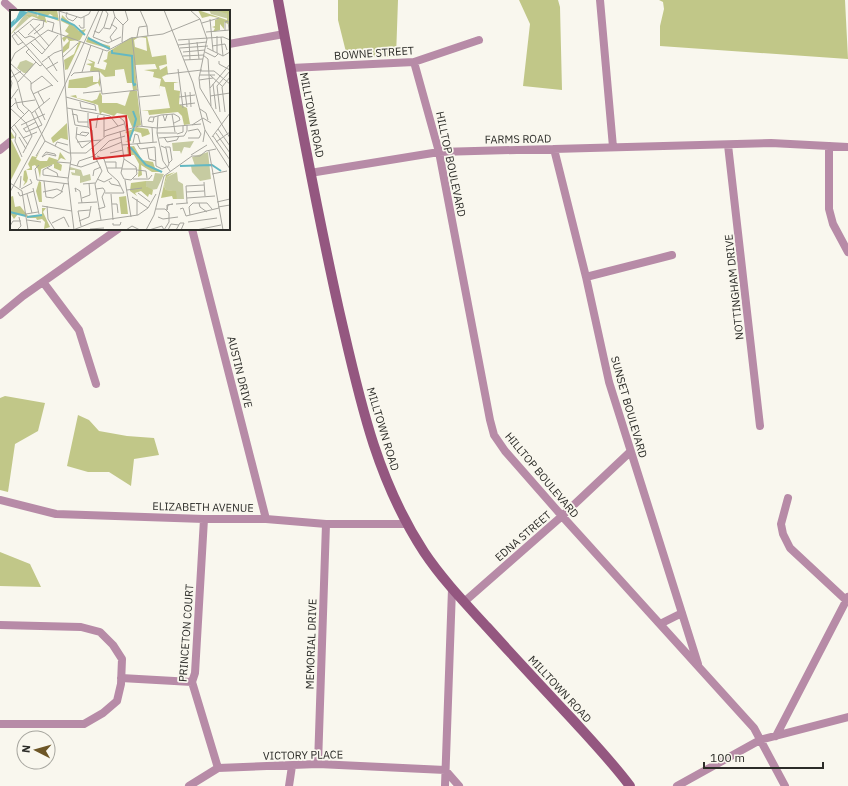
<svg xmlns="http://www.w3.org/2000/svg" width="848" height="786" font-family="'IBM Plex Sans',sans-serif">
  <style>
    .forest { fill: #c1c788 }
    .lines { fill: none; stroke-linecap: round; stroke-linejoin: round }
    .street { stroke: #b78ba7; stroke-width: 8 }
    .secondary { stroke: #945780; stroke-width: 10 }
    .labels { text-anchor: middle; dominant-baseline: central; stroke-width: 3.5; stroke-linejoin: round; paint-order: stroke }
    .street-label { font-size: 11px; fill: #2c2c28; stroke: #f9f7ee }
    .inset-river { fill: none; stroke: #63b8c3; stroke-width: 2 }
    .inset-road { fill: none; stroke: #a7a69f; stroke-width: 1 }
    .view { fill: #d62828; fill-opacity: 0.15; stroke: #d62828; stroke-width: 2 }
    .inset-edge { fill: none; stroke: #2c2c28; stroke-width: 2 }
  </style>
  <rect width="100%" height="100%" fill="#f9f7ee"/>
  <path class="forest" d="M 338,0 L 398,0 L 396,57 L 347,56 L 338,20 Z
    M 519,0 L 558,0 L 560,7 L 562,90 L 523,86 L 530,24 Z
    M 659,0 L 845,0 L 848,59 L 660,46 L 660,26 L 664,9 L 663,2 Z
    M 5,396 L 45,403 L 38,431 L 15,444 L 8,492 L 0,490 L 0,398 Z
    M 78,415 L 89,420 L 99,431 L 127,436 L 154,438 L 159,455 L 134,459 L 131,486 L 109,472 L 88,472 L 67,466 Z
    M 0,552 L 30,564 L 41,587 L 0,586 Z"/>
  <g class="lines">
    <path class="street" d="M 600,0 L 613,147
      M 5,3 L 14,11
      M 229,44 L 284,34
      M 414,62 L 439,152 L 490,420 L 494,435 L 505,451 L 562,516 L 754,728 L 785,786
      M 291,68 L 414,62 L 479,40
      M 728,145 L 760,426
      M 829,146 L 829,209 L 833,224 L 848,252
      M 554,149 L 586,277 L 609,382 L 698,664
      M 0,150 L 11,141
      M 310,173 L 439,152 L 771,143 L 848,147
      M 192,229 L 266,519
      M 586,277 L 672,255
      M 43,282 L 79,330 L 96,384
      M 0,315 L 23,296 L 118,229
      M 788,498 L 781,524 L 783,534 L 790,548 L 846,600
      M 0,500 L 56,514 L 204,519 L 266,519 L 326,524 L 407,524
      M 204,519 L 195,673 L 192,682 L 218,768
      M 464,602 L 562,516 L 630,452
      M 660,624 L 682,613
      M 0,625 L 81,627 L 100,632 L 113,645 L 122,659 L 121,684 L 117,701 L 103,713 L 84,724 L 0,724
      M 121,678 L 192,682
      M 776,736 L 848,597
      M 318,764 L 326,524
      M 189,786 L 218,768 L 318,764 L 445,770 L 459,786
      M 289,786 L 292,766
      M 445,786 L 452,589
      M 677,786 L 760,740 L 848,717"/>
    <path class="secondary" d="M 278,0 C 297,104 316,207 339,310 C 359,396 375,477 424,552 C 442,579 465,603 487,627 C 515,658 543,688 572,719 C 592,741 612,762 630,786"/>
  </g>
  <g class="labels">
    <g class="street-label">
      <text transform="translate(374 53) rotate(-4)">BOWNE STREET</text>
      <text transform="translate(312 115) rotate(79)">MILLTOWN ROAD</text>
      <text transform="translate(518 139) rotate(-1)">FARMS ROAD</text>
      <text transform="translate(451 164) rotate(78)">HILLTOP BOULEVARD</text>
      <text transform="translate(734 287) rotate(-96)">NOTTINGHAM DRIVE</text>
      <text transform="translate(240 372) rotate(76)">AUSTIN DRIVE</text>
      <text transform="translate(629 407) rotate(74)">SUNSET BOULEVARD</text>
      <text transform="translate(383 429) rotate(73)">MILLTOWN ROAD</text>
      <text transform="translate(542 475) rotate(50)">HILLTOP BOULEVARD</text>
      <text transform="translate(203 507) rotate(1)">ELIZABETH AVENUE</text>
      <text transform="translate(523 536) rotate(-41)">EDNA STREET</text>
      <text transform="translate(186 633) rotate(-86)">PRINCETON COURT</text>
      <text transform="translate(311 644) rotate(-88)">MEMORIAL DRIVE</text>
      <text transform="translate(560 689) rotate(47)">MILLTOWN ROAD</text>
      <text transform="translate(303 755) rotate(-1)">VICTORY PLACE</text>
    </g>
  </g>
  <g transform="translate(10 10)">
    <rect width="220" height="220" fill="#f9f7ee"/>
    <path d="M 18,0 L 26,2 L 28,7 L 17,6 L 19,8 L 0,25 ZM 199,0 L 213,1 L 217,4 L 219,9 L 201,4 ZM 16,50 L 24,54 L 17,63 L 14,63 L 7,58 L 10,52 ZM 184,131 L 180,138 L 174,137 L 171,144 L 170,141 L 163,141 L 162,133 ZM 198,142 L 201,169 L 190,171 L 182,162 L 181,156 L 185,156 L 182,147 ZM 60,157 L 71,160 L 73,166 L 80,164 L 81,170 L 70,173 L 70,166 L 62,165 L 61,162 L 65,163 L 65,160 L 59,160 ZM 167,162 L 168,171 L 173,174 L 174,189 L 167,189 L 163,181 L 156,180 L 154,176 L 157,167 ZM 145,163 L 154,164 L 147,179 L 141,180 L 136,176 L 136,171 L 143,171 Z" fill="#c6cba1"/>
    <path d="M 19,0 L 47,0 L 49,11 L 41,8 L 43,6 L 40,4 L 35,7 L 37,13 L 22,6 L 19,8 L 16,5 L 22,5 L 28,7 L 29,3 ZM 188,0 L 217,10 L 217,4 L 206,0 L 220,0 L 220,15 L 214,12 L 214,19 L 210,14 L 210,20 L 203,22 L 205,18 L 202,17 L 205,16 L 205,10 L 209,8 L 200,6 L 192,8 ZM 52,5 L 69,21 L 76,19 L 70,30 L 60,31 L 59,38 L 53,43 L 53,37 L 59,31 L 57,28 L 54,32 L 52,28 L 59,24 L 55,21 L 59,15 L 51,11 ZM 78,26 L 83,31 L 100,36 L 100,39 L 76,32 ZM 137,26 L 142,47 L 156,45 L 157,54 L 149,56 L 150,60 L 157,56 L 158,64 L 152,67 L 155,72 L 169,72 L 164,73 L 164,80 L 170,81 L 169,94 L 177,98 L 180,114 L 174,115 L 172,106 L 168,102 L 139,105 L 138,101 L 131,101 L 160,98 L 155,77 L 150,76 L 149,80 L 151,69 L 143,67 L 144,62 L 134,60 L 147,59 L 145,54 L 125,55 L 127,80 L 123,80 L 122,73 L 117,73 L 114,59 L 105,60 L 105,66 L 95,67 L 90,62 L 80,61 L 81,56 L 76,54 L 83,53 L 77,49 L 85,52 L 84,57 L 95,60 L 97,53 L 93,51 L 97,49 L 98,42 L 120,28 L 129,27 L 124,30 L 125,37 L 137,41 L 136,28 L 130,27 ZM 69,31 L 71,32 L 56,63 L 58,59 L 55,60 L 54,50 L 64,44 ZM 83,66 L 83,72 L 88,72 L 90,66 L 90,77 L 88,73 L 76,78 L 58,78 L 59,70 ZM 120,81 L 127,81 L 131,115 L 124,117 L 124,120 L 126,117 L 138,119 L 140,124 L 132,127 L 131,123 L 124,121 L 121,124 L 121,131 L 115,132 L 119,130 L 119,125 L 115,122 L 123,119 L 117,105 L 107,103 L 104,106 L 92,102 L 90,105 L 88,95 L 60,86 L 66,85 L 67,88 L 82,91 L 87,89 L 90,82 L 92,86 L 92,93 L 107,93 L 115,96 ZM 57,113 L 58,130 L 51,128 L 43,133 L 41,128 ZM 0,120 L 5,128 L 1,129 L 11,150 L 0,172 ZM 124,136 L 132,150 L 143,152 L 145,158 L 153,162 L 142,162 L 131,155 L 132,165 L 128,167 L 129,154 L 124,145 L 118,145 L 117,137 ZM 30,141 L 26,149 L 30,151 L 37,151 L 39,147 L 48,150 L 50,142 L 56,150 L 51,148 L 47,152 L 52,155 L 51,161 L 44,158 L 44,154 L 31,159 L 30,168 L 28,159 L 25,155 L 22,156 L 22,160 L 16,160 L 18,168 L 17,172 L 13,176 L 15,172 L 13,170 L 14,161 L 20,158 L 18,154 L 22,146 L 26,147 ZM 165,162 L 157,167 L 154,176 L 156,180 L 166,181 L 167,189 L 163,189 L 162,186 L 151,188 L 156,165 ZM 29,171 L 31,172 L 32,192 L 29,192 L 26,181 ZM 136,171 L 136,176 L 143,180 L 142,185 L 139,184 L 138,187 L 131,181 L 125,183 L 127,186 L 120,181 L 121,173 ZM 3,186 L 5,197 L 10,196 L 18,206 L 32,205 L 32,198 L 36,198 L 33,202 L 40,217 L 34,219 L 35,212 L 32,209 L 27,210 L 26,208 L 20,208 L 8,204 L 4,209 L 0,203 L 0,187 ZM 116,186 L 118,204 L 111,204 L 109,187 Z" fill="#c1c788"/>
    <path d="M 10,0 L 18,2 L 0,19 L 0,13 L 6,8 L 4,12 L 5,11 Z" fill="#63b8c3"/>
    <path class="inset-river" d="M 18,1 L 48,9M 51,9 L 64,15 L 75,25M 78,28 L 100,39M 102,40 L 102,43 L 123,46M 122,46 L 123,72 L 124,75 L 126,74M 123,101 L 126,109 L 124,117M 119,131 L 124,118M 120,137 L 136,155 L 152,162M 170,156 L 202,155 L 211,161M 0,202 L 16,206M 17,207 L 32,205"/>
    <path class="inset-road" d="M 49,0 L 61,149 L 58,170 L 64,220M 93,0 L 83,27 L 98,33 L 111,27M 103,0 L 105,7 L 113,15 L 112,32M 130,0 L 137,16 L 138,26M 154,0 L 183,73 L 195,120 L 220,159M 180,0 L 190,9 L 197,29 L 189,68 L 190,78 L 220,128M 49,1 L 71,8 L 79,4 L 81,0M 57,2 L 56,6 L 58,9 L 63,11 L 67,7M 200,9 L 203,41M 37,11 L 44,13 L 42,22M 192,13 L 209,8M 20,14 L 39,36M 101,14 L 107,18 L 100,27 L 102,31M 69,15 L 71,18 L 74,18 L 74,7M 113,15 L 118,10 L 115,0M 94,18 L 100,19 L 105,7M 8,21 L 15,28 L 20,26 L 25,28M 84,21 L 89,23 L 94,17 L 98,4 L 95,0M 215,21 L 215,12 L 218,11 L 219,20M 4,22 L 48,72M 196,22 L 220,20M 24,24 L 33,17 L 34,10M 18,25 L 30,14M 207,26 L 207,43M 122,27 L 132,116M 127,27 L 129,17 L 137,16M 211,27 L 213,46M 25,29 L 35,40M 168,30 L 213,27 L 220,30M 179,30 L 180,50M 13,32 L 8,35 L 2,26 L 23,9 L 35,11M 20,32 L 32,44 L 48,25M 187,32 L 189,49M 168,35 L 197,32M 202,36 L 215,34 L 217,40M 170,38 L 198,36M 197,38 L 213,46 L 220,42M 19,39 L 16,42 L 30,56 L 33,54M 173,42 L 195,40M 195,42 L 205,47 L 208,44M 193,45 L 198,49 L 201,96M 38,46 L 47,61M 173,46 L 194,45M 53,47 L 68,33M 174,50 L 193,49M 209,51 L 209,54 L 220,60M 32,52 L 44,43 L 52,40M 0,53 L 5,43 L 38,20 L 97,41 L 121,28 L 153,24 L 190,9M 0,53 L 21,72 L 21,79 L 35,110M 88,54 L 93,40M 0,58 L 7,71 L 13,95 L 21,102 L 35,131 L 59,143 L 76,143 L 96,126 L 129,116 L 147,118 L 191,114M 36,59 L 48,52M 168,59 L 173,98M 191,61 L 204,61 L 220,74M 72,62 L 81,35M 157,64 L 192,60M 190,65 L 205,65M 200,65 L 212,76M 61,66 L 64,63 L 89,61 L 92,84 L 128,80M 0,68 L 11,61M 189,70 L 203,68M 8,72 L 26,52M 21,74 L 32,66 L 43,76M 203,74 L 206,99M 200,78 L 220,54M 0,82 L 2,73 L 0,68M 28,82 L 34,93M 175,82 L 177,97M 180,82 L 181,97M 73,83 L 91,81M 23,84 L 42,75M 200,86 L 220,83M 56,87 L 85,95 L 86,101M 129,87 L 150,85M 169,87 L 185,85M 5,88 L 8,98 L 14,104M 0,90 L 8,79M 70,92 L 71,98 L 86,100M 170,95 L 185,93M 0,98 L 16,113 L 22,126 L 13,143M 0,98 L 5,93 L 25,90M 57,98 L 100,106 L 108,116M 62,99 L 65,115 L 78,117 L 82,120 L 83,130 L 72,138 L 66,128 L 67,117M 190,99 L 196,103 L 198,110M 210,102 L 207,76 L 220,61M 215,102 L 212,77 L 220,67M 22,103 L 40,88M 62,104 L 67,105 L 68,112 L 78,112M 162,104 L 165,122M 153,105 L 155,111 L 157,105M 94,106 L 94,127M 108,106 L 114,111 L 116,119M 148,106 L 147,123 L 153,151 L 160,161M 144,107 L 143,112 L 138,111 L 140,107 L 144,107 L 151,105 L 164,104 L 169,107 L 170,110 L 164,113M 4,114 L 18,135M 11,115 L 35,104M 182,115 L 193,108 L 201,113M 0,116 L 6,124 L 5,131 L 12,147M 78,117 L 78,103M 142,117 L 143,132M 1,118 L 19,100M 86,118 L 88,105M 13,119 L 26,112M 14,119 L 16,122 L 32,115 L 25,101M 208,119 L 220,136M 94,121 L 114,114M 110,121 L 114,149 L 111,163 L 114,169 L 121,170 L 127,164 L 126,157 L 114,149M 178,121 L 188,119 L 191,124 L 189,128 L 178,128M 147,123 L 167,123M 206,123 L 220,143M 66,124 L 76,126 L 79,123 L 72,122 L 70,124M 167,124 L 173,122 L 173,116M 203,126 L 220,150M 9,127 L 16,139M 154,127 L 157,132 L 167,130 L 169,126M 202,127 L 220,103M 13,128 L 27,122M 149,128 L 174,126 L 177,121 L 177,115M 67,132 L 91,130M 193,132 L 195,120M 206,132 L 220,122M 123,133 L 125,124 L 128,125 L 130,133M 127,134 L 130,139 L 145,137M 112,135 L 147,132M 45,136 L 47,132 L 58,135M 151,136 L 156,138 L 159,154 L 157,158M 145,137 L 146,156 L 152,159 L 156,157M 155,137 L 160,137 L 162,150 L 159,153M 137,138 L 139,149 L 146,151M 82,140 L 92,161 L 85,174 L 91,210M 90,141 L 112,132M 199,141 L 213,220M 36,142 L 45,144 L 46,146 L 37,144 L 32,147 ZM 100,143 L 113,140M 181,145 L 197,135M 26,146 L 35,131M 87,146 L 94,149 L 98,162 L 108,171 L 114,183M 47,152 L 60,153M 95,152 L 106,152 L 106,158M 60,154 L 71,157 L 88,151M 29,155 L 25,159 L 27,170 L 59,174M 42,155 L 33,160 L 33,165 L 58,168M 67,156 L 69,151 L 84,146 L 99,131 L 115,126M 37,158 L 47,163 L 48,167M 97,158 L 112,158M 112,159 L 127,159M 127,160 L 136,161 L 137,168M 202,164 L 217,161M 83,166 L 84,160 L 91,157M 87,169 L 94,172 L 102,168M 123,169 L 139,169 L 142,165M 115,170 L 121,207M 34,171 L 36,187M 99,171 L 101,174 L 110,176M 194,172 L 195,186M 0,173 L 12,181 L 18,220M 73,174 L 85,173M 10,178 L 11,166M 23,178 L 29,204M 11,179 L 22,173 L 20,169M 86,179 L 93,178 L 95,181 L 92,187 L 95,197 L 88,199M 117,180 L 132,178M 0,182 L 36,116 L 89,0M 8,182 L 10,186 L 24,181M 33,182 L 47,179 L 53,182M 66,182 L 65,178 L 70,181 L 72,193M 176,182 L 194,181M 95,183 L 114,183M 128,183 L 140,192M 17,184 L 22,203M 101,184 L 103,210M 36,187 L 43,188 L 51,183 L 54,174M 122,187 L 138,198M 72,188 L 80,185 L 79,173M 177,188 L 205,186M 207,192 L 220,189M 68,193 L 87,192M 177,193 L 176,176 L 194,175M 189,193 L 190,197 L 197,202M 102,194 L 107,194 L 108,203M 166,194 L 178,193M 32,196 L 62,201M 37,196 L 38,209 L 45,220M 208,197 L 220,195M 146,199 L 155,199 L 159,203 L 159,212 L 154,220M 170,199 L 173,198 L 176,206 L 209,198M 157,200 L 157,195 L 163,194 L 158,195 L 157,200M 16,204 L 28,202M 127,205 L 127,189M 180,205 L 179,197 L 183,193 L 197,193 L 202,199M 148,207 L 153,209 L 168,207M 17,210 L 31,212M 69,211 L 79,207 L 81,196M 178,212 L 207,208M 42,213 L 54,207 L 59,217M 103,213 L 103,215 L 110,215 L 111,212M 0,216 L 3,211 L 11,211M 71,216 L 68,201 L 80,200M 80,219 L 94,218M 7,220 L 11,216 L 9,207M 63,220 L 86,211 L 128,205 L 138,198 L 146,184M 116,220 L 122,216 L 130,220M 136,220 L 144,205 L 154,166 L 182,146 L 190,146 L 196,141 L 206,139M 139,220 L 152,216 L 154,220M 158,220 L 161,214 L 169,215M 166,220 L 170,213 L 174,213 L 171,220M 186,220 L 211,215"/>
    <path class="view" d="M 116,106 L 120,145 L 84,149 L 80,110 Z"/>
    <rect width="220" height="220" class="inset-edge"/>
  </g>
  <g transform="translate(36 750) rotate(276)"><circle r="19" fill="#f9f7ee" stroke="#a7a69f"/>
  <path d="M0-3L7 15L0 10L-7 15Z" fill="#6d5626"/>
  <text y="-6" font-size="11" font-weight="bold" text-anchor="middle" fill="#2c2c28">N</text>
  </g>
  <path d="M704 762v6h119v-6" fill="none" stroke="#2c2c28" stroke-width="2"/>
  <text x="710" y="762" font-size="12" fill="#2c2c28" stroke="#f9f7ee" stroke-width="3" paint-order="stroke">100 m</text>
</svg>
